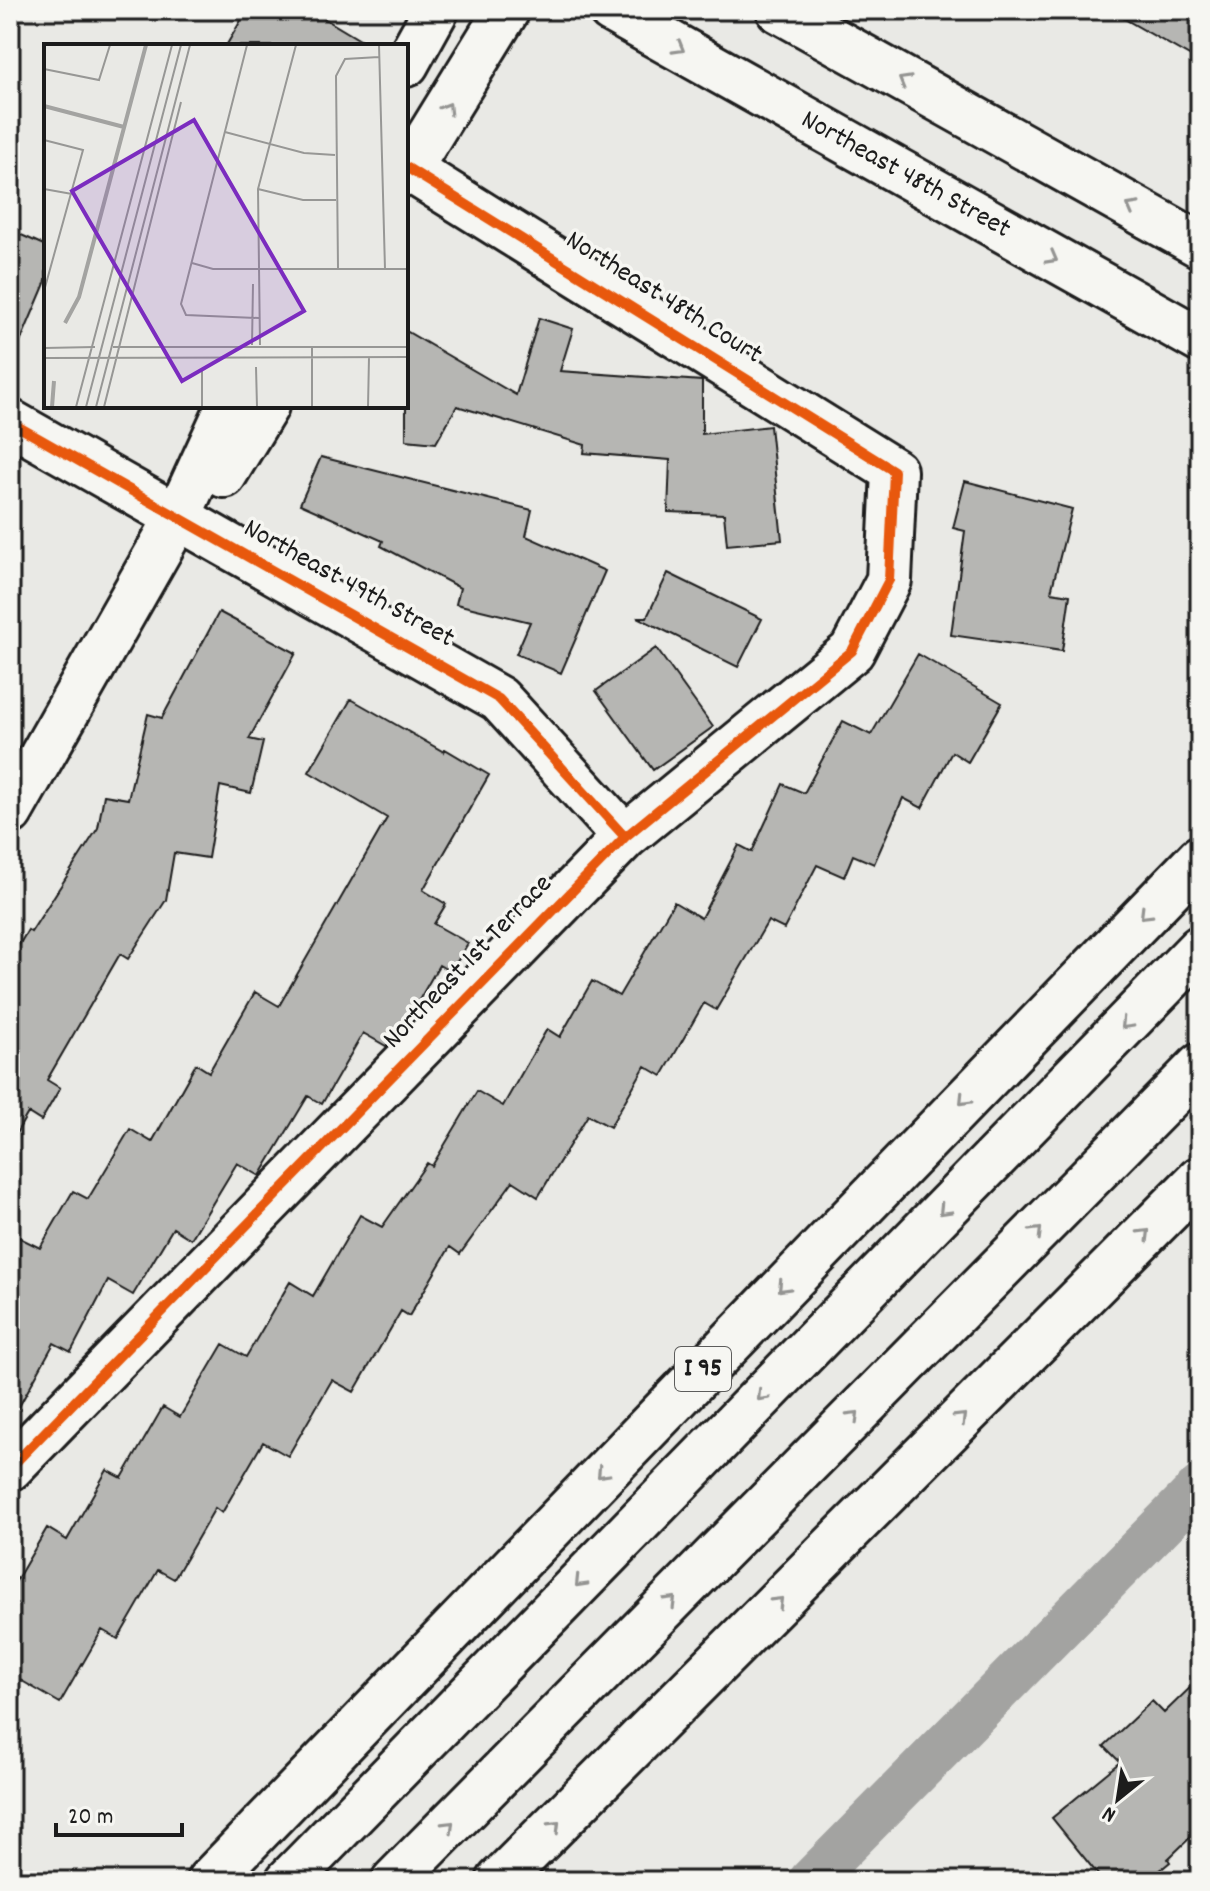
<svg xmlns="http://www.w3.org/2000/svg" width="1210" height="1891" font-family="Dekko,sans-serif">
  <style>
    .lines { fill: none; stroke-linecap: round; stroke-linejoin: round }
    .canal { stroke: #a3a3a1; stroke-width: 44 }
    .building { fill: #b6b6b3; stroke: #1c1c1c; stroke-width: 2 }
    .minor-casing { stroke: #1c1c1c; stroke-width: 50 }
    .secondary-casing { stroke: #1c1c1c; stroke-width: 50 }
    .motorway-casing { stroke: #1c1c1c; stroke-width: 50 }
    .minor { stroke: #f6f6f2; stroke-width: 44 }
    .secondary { stroke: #f6f6f2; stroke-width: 44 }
    .motorway { stroke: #f6f6f2; stroke-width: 44 }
    .cycleway-casing { stroke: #f6f6f2; stroke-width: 15 }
    .cycleway { stroke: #e8590c; stroke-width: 10 }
    .oneway { stroke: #949492 }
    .labels { text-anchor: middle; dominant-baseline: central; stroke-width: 7; stroke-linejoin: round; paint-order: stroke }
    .shield { fill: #f6f6f2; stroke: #5d5d5c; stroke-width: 2 }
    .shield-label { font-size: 26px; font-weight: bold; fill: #1c1c1c }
    .street-label { font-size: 28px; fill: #1c1c1c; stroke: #f6f6f2 }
    .inset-river { fill: none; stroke: #a3a3a1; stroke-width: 4 }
    .inset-road { fill: none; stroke: #979795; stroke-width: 2 }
    .view { fill: #7b2cbf; fill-opacity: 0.15; stroke: #7b2cbf; stroke-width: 4 }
    .inset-edge { fill: none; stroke: #1c1c1c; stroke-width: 4 }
  </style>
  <rect width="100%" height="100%" fill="#e9e9e5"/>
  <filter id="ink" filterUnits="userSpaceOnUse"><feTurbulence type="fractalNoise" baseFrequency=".0125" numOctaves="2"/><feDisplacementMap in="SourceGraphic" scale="16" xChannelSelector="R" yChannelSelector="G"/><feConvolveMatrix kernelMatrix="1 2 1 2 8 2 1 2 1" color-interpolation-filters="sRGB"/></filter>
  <g filter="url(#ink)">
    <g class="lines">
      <path class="canal" d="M 810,1881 L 1200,1487"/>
    </g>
    <path class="building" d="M 247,10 L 310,10 L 370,46 L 226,46 Z
      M 1109,10 L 1200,10 L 1200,62 Z
      M 10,230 L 46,246 L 46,281 L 10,366 Z
      M 539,318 L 573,329 L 560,371 L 702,381 L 702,434 L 770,426 L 782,540 L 727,545 L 724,514 L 668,512 L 670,460 L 584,453 L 585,445 L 457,406 L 436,443 L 406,440 L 406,331 L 516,395 Z
      M 321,457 L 532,510 L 526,536 L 605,571 L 561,673 L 516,654 L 530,622 L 456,604 L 460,588 L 381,546 L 383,541 L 300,504 Z
      M 965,481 L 1072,509 L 1051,592 L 1070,595 L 1062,651 L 951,635 L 965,531 L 953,528 Z
      M 668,573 L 762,619 L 738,667 L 637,617 L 647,617 Z
      M 219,612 L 296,653 L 249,739 L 263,742 L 251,793 L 220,786 L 208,858 L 174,853 L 166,900 L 128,959 L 120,954 L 47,1080 L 60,1088 L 41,1121 L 28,1113 L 10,1144 L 10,960 L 28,930 L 31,932 L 98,828 L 104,795 L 128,799 L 148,714 L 162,718 Z
      M 656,648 L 713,727 L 653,770 L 596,691 Z
      M 918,654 L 1002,703 L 968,762 L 952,752 L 922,808 L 903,798 L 874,864 L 853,855 L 844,877 L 817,865 L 784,929 L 768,921 L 716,1010 L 704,1003 L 662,1076 L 645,1066 L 610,1127 L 588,1115 L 538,1197 L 513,1181 L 460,1254 L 450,1247 L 409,1316 L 401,1311 L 354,1392 L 332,1380 L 288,1456 L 263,1442 L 222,1513 L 215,1508 L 174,1579 L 158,1570 L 118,1639 L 102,1630 L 60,1703 L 10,1674 L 10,1591 L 47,1528 L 67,1540 L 107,1470 L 122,1478 L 163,1407 L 180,1417 L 223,1344 L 246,1357 L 290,1282 L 313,1296 L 360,1215 L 382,1227 L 427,1163 L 432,1166 L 477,1091 L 503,1106 L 547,1029 L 560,1037 L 592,981 L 619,996 L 674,902 L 701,918 L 739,845 L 752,852 L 783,784 L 804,793 L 843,721 L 871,735 Z
      M 351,699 L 444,752 L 445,749 L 489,775 L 423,890 L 446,904 L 434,924 L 468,943 L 451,972 L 439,965 L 402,1030 L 386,1046 L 363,1033 L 322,1104 L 308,1096 L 260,1176 L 237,1163 L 191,1239 L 173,1228 L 133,1295 L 108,1281 L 71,1352 L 54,1343 L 10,1423 L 10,1233 L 40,1248 L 73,1191 L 88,1199 L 130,1129 L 152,1142 L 196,1064 L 209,1072 L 255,992 L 279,1006 L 387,818 L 309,772 Z
      M 1200,1678 L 1200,1828 L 1168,1859 L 1170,1862 L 1147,1881 L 1103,1881 L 1052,1818 L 1120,1762 L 1104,1746 L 1152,1701 L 1164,1713 Z"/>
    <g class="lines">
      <defs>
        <path id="minor" d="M 406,64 L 436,10
          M 406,174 L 507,10
          M 10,422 L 499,699 L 625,837
          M 224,475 L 266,406
          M 10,812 L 178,517 L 229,406
          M 10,1468 L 625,837 L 852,651 L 889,580 L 894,471 L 406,167"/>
        <path id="secondary" d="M 611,10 L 1200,340
          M 779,10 L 1200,245"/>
        <path id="motorway" d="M 209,1881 L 1200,858
          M 288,1881 L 1200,948
          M 394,1881 L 1200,1066
          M 499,1881 L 1200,1179"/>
      </defs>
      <use href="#minor" class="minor-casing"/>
      <use href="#secondary" class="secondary-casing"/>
      <use href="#motorway" class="motorway-casing"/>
      <use href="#minor" class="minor"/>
      <use href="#secondary" class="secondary"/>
      <use href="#motorway" class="motorway"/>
      <defs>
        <path id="cycleway" d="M 10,422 L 499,699 L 625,837
          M 10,1468 L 625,837 L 852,651 L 889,580 L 894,471 L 406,167"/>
      </defs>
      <use href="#cycleway" class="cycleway-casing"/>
      <use href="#cycleway" class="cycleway"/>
    </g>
    <defs><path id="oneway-chevron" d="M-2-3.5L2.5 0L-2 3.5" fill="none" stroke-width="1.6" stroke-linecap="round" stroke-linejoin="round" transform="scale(2)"/></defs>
    <g class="oneway">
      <use href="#oneway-chevron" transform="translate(679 48) rotate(30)"/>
      <use href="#oneway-chevron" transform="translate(904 81) rotate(-150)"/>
      <use href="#oneway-chevron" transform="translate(447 108) rotate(-58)"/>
      <use href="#oneway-chevron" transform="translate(1132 207) rotate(-151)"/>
      <use href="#oneway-chevron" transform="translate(1052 258) rotate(29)"/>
      <use href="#oneway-chevron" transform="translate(1145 914) rotate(135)"/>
      <use href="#oneway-chevron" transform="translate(1126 1024) rotate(134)"/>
      <use href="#oneway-chevron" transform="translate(964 1100) rotate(134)"/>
      <use href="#oneway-chevron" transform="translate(944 1210) rotate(134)"/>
      <use href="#oneway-chevron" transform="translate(1037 1232) rotate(-45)"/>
      <use href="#oneway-chevron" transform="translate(1145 1234) rotate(-45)"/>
      <use href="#oneway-chevron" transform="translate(783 1287) rotate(134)"/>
      <use href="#oneway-chevron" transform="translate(762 1396) rotate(134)"/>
      <use href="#oneway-chevron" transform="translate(854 1416) rotate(-45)"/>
      <use href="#oneway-chevron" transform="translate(961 1418) rotate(-45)"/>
      <use href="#oneway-chevron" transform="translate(602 1473) rotate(134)"/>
      <use href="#oneway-chevron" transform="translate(580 1582) rotate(134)"/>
      <use href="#oneway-chevron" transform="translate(671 1601) rotate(-45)"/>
      <use href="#oneway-chevron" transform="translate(778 1602) rotate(-45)"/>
      <use href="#oneway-chevron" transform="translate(449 1826) rotate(-45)"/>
      <use href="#oneway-chevron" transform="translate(555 1826) rotate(-45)"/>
    </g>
  </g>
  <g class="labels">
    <rect class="shield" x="675" y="1347" width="56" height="44" rx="6"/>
    <g class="shield-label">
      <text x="703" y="1369">I 95</text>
    </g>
    <g class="street-label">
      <text transform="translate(905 176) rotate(29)">Northeast 48th Street</text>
      <text transform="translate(663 299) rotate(32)">Northeast 48th Court</text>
      <text transform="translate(348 585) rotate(29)">Northeast 49th Street</text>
      <text transform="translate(469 963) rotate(-46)">Northeast 1st Terrace</text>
    </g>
  </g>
  <g transform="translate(44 44)">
    <rect width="364" height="364" fill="#e9e9e5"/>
    <path class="inset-river" d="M 0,62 L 80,83M 21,279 L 35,253 L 102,1M 8,363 L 10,337"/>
    <path class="inset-road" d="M 203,1 L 137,260 L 142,271 L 215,274M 335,1 L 341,225M 0,25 L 55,36 L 66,1M 181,88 L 260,109 L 291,111M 0,96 L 39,106 L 0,247M 0,145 L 28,150M 214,145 L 259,156 L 292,156M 148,219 L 169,225 L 364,225M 294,224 L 292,32 L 301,15 L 335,13M 208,301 L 209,240M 216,301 L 214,145 L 252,1M 268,302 L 268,363M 69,303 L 364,303M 0,304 L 51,303M 0,314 L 364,313M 212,323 L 213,363M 158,326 L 158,363M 32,363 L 128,1M 42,363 L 137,1M 52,363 L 146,1M 60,363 L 137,58M 324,363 L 325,313"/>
    <path class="view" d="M 150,76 L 260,267 L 138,337 L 28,147 Z"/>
    <rect width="364" height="364" class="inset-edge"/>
  </g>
  <rect width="1210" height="1891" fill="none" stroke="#f6f6f2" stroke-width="40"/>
  <rect x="20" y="20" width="1170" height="1851" fill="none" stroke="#1c1c1c" stroke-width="3" filter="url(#ink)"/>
  <g transform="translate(1118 1799) rotate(210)" stroke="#f6f6f2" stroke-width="6" paint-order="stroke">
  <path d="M0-6L14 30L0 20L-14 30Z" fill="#1c1c1c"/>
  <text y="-12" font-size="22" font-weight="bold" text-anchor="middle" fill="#1c1c1c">N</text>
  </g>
  <path d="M56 1823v12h126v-12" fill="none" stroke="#1c1c1c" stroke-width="4"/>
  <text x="68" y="1823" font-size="24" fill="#1c1c1c" stroke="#f6f6f2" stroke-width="6" paint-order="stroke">20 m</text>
</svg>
